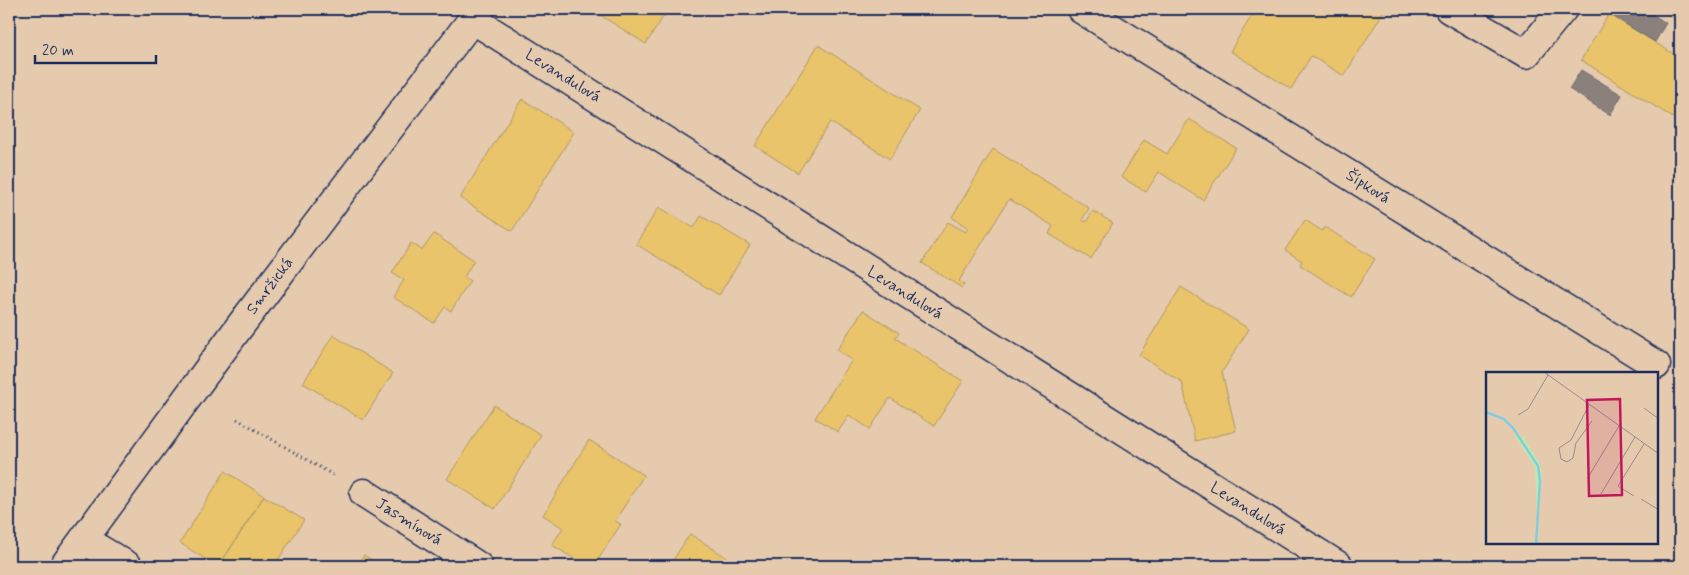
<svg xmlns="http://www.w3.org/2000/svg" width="1689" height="575" font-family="Mynerve,sans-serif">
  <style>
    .homes { fill: #e9c46a; stroke: #ab9766 }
    .industry { fill: #8a817c; stroke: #696873 }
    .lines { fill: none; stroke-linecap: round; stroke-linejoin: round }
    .minor-casing { stroke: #1b2f5e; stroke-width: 31 }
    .tertiary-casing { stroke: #1b2f5e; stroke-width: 31 }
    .path { stroke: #1b2f5e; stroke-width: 3; stroke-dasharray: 1 4; stroke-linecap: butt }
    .minor { stroke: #e6caad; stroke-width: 28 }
    .tertiary { stroke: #e6caad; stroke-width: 28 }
    .labels { text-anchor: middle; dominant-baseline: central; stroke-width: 5; stroke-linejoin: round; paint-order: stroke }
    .street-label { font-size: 16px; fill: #1b2f5e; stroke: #e6caad }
    .inset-river { fill: none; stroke: #80cedf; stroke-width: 2.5 }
    .inset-road { fill: none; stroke: #958c8d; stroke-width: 1 }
    .view { fill: #c2185b; fill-opacity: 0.15; stroke: #c2185b; stroke-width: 2.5 }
    .inset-edge { fill: none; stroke: #1b2f5e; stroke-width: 2.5 }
  </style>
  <rect width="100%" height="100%" fill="#e6caad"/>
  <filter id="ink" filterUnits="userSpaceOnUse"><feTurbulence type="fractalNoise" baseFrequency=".02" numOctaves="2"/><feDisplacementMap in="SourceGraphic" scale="10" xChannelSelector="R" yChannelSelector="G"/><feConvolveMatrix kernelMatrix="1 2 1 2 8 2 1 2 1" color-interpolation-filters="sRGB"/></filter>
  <g filter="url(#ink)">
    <path class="homes" d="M 600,9 L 668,9 L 646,44 L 597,13 Z
      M 1256,9 L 1380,9 L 1384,11 L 1344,76 L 1311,56 L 1291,89 L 1230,51 Z
      M 1658,9 L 1680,9 L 1680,22 Z
      M 1609,14 L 1680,58 L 1680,68 L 1674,78 L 1680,82 L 1680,117 L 1678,121 L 1581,60 Z
      M 818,45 L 920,110 L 890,159 L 830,122 L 798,173 L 755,146 Z
      M 522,99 L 574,132 L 512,231 L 460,198 Z
      M 1189,119 L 1236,148 L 1203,200 L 1159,172 L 1146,192 L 1121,177 L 1144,140 L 1167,154 Z
      M 993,149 L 1089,208 L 1082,220 L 1086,222 L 1093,211 L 1113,223 L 1091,259 L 1049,234 L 1053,226 L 1009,199 L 959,281 L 964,285 L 962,288 L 922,263 L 948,222 L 966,232 L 968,228 L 952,217 Z
      M 659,207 L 694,228 L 701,216 L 750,245 L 719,295 L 636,244 Z
      M 1305,220 L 1322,231 L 1325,227 L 1375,259 L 1351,297 L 1300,265 L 1302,261 L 1285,250 Z
      M 434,234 L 474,260 L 464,277 L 470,281 L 451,311 L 445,307 L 434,323 L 393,297 L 404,280 L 392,273 L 411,243 L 422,250 Z
      M 1181,287 L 1249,329 L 1222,372 L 1236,431 L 1195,441 L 1182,382 L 1139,355 Z
      M 863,310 L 899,333 L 895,338 L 963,381 L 934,426 L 890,398 L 870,429 L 849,415 L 838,432 L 815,418 L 852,360 L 837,350 Z
      M 333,335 L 393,373 L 363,420 L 303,383 Z
      M 494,405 L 541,435 L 495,509 L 447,479 Z
      M 589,440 L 644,475 L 615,521 L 621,524 L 594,566 L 586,566 L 552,545 L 563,528 L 543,515 Z
      M 225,471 L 264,496 L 219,566 L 216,566 L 180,543 Z
      M 264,496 L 304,520 L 274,566 L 219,566 Z
      M 690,534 L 726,557 L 721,566 L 669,566 Z
      M 364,555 L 381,566 L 357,566 Z
      M 645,560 L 654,566 L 641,566 Z"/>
    <path class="industry" d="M 1619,9 L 1644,9 L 1666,23 L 1655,42 L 1614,17 Z
      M 1581,70 L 1622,95 L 1610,115 L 1569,89 Z"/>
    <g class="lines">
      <defs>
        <path id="minor" d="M 1081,9 L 1656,365
          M 1449,9 L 1526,54 L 1563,9
          M 472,19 L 1339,566
          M 364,493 L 478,566
          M 84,540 L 128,566"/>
        <path id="tertiary" d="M 64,566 L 237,330 L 480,9"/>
      </defs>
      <use href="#minor" class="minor-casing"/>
      <use href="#tertiary" class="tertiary-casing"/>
      <path class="path" d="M 237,419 L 333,475"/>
      <use href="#minor" class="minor"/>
      <use href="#tertiary" class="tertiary"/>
    </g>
  </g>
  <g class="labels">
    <g class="street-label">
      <text transform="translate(563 76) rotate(32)">Levandulová</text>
      <text transform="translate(1368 187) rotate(32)">Šípková</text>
      <text transform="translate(270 286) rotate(-53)">Smržická</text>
      <text transform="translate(905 293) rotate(32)">Levandulová</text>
      <text transform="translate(1248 509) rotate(32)">Levandulová</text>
      <text transform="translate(409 522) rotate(32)">Jasmínová</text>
    </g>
  </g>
  <g transform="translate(1486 372)">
    <rect width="172" height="172" fill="#e6caad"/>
    <path d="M 29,58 L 36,66 L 40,63 L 39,68 L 54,92 L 56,105 L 51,141 L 49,95 L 29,64 Z" fill="#bceaa8"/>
    <path class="inset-river" d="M 0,40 L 18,47 L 27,56 L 52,94 L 54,109 L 50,172"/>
    <path class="inset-road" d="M 58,0 L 173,82M 103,33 L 85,68 L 73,76 L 75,87 L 81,90 L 87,86 L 90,71 L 106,49M 158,36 L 173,47M 32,43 L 42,37 L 62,3M 101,107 L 133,54M 115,122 L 149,65M 148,124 L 132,114 L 158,72M 155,127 L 173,138"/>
    <path class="view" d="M 134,27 L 136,123 L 103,124 L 101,28 Z"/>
    <rect width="172" height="172" class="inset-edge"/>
  </g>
  <rect width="1689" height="575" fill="none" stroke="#e6caad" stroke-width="30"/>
  <rect x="15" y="15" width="1659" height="545" fill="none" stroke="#1b2f5e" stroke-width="2" filter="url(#ink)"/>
  <path d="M35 55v8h121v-8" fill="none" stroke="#1b2f5e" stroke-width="2.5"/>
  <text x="42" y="55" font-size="15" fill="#1b2f5e" stroke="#e6caad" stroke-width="4" paint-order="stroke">20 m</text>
</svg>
